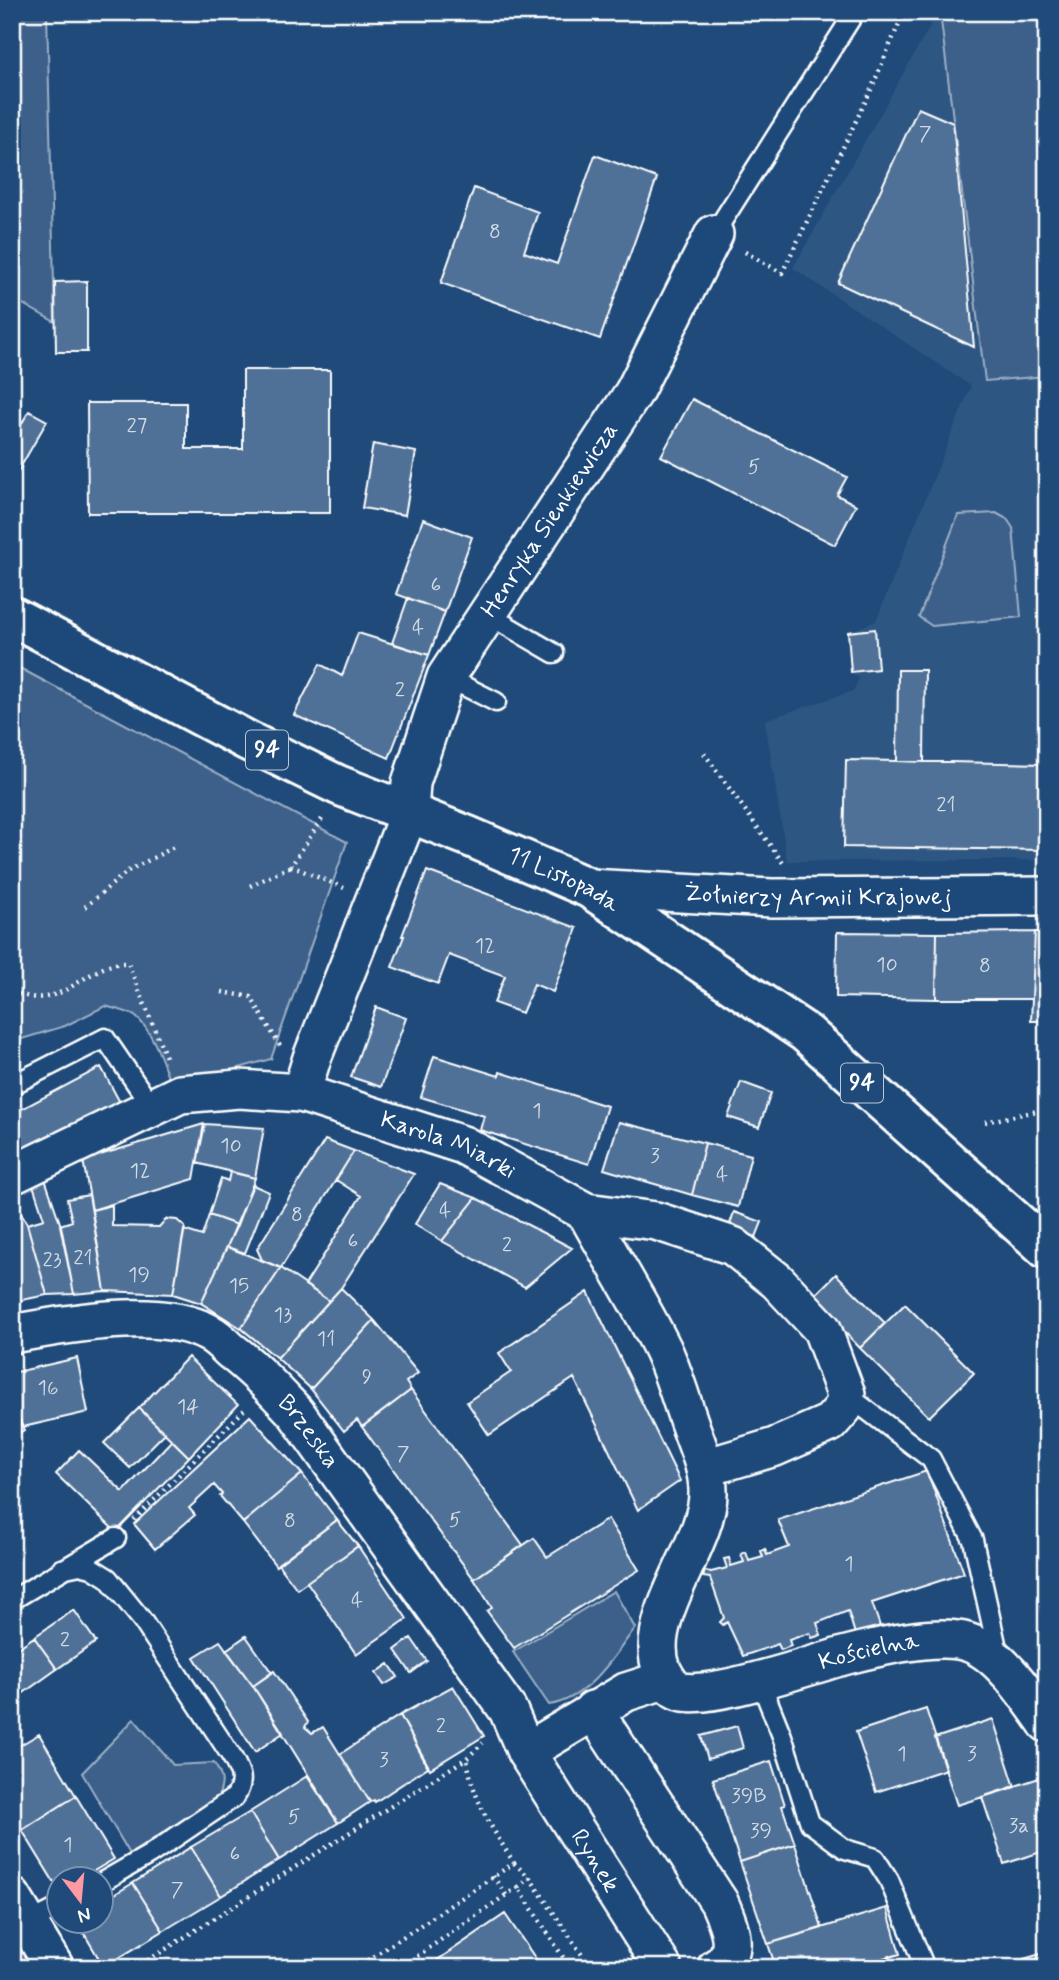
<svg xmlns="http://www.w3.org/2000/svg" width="1059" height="1980" font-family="Mynerve,sans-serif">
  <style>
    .built { fill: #2e5683 }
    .green { fill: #3c618b; stroke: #9eb0c5; stroke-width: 2 }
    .building { fill: #507197; stroke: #fff; stroke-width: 2 }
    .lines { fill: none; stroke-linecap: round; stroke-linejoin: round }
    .service-casing { stroke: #fff; stroke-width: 23 }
    .minor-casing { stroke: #fff; stroke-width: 42 }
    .primary-casing { stroke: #fff; stroke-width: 44 }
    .path { stroke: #fff; stroke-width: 4.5; stroke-dasharray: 2 5; stroke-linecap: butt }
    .service { stroke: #1f4a7a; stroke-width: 18 }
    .minor { stroke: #1f4a7a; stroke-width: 37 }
    .primary { stroke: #1f4a7a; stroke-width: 38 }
    .labels { text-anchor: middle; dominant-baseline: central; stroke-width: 5; stroke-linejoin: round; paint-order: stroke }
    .number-label { font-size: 21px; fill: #d3dce5 }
    .shield { fill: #1f4a7a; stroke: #bcc9d7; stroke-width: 2 }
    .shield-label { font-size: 23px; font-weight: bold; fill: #fff }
    .street-label { font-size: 24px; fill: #fff; stroke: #1f4a7a }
  </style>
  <rect width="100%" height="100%" fill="#1f4a7a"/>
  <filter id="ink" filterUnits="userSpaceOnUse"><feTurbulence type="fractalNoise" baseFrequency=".0143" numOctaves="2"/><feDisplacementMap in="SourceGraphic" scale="14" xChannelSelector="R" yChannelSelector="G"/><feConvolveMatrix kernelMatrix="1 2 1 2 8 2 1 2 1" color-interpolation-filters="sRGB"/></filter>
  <g filter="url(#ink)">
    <path class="built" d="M 938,12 L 1047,12 L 1047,860 L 787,861 L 765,720 L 853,691 L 859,679 L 851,672 L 848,632 L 876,621 L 971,386 L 793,268 Z"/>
    <path class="green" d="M 12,12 L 47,12 L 55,322 L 12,298 Z
      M 940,12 L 1047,12 L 1047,376 L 985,381 Z
      M 996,513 L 1007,519 L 1013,528 L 1021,617 L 932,626 L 919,617 L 958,515 Z
      M 12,664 L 347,842 L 271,1059 L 171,1087 C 165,1067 153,1031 136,1017 C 129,1011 114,1009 105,1006 L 65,1026 L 12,1042 Z
      M 614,1591 L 635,1628 C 614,1657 588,1699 549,1705 L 513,1652 Z
      M 134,1719 L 173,1765 L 214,1763 C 223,1777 224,1782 218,1797 L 130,1854 L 82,1773 Z"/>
    <path class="building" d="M 918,108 L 953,123 L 974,347 L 838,283 Z
      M 595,155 L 657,178 L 600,339 L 441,283 L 474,188 L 538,212 L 524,252 L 557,264 Z
      M 87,281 L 87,352 L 56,352 L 55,282 Z
      M 243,370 L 330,370 L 330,513 L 88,513 L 87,403 L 186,403 L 186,449 L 243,449 Z
      M 692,399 L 847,477 L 837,495 L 856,505 L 835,545 L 661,456 Z
      M 29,411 L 47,421 L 12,482 L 12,440 Z
      M 373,444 L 416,452 L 405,515 L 362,508 Z
      M 423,519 L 472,537 L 445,612 L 396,594 Z
      M 408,598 L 445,612 L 429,655 L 392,643 Z
      M 875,629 L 878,669 L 851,672 L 848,632 Z
      M 358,633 L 429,655 L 389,758 L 294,715 L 320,664 L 342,676 Z
      M 898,670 L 925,670 L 924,762 L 897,761 Z
      M 846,760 L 1047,764 L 1047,850 L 844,847 Z
      M 427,871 L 577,928 L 553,992 L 534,984 L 522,1013 L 494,1003 L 505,976 L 449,955 L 438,984 L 392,967 L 404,936 L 402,936 Z
      M 837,932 L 937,933 L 936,999 L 836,997 Z
      M 1035,932 L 1047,932 L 1047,1021 L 1031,1021 Z
      M 1035,932 L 1032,999 L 936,999 L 937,933 Z
      M 376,1007 L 406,1018 L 381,1087 L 351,1077 Z
      M 434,1056 L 499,1076 L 500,1072 L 607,1106 L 589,1164 L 480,1130 L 484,1116 L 421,1097 Z
      M 101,1067 L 123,1108 L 12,1166 L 12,1114 Z
      M 741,1082 L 771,1093 L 759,1127 L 728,1117 Z
      M 619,1122 L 705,1143 L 692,1195 L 604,1169 Z
      M 204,1124 L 194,1179 L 92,1210 L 83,1160 Z
      M 205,1124 L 264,1128 L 255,1178 L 197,1163 Z
      M 325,1140 L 354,1151 L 281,1268 L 262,1260 L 257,1249 Z
      M 705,1143 L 751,1155 L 738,1207 L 692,1195 Z
      M 354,1151 L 414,1174 L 341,1288 L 329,1301 L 305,1285 L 361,1196 L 336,1180 Z
      M 230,1172 L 255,1178 L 237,1225 L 209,1215 L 221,1178 L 228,1181 Z
      M 45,1179 L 61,1226 L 74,1294 L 47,1295 L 27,1224 L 44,1219 L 33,1185 Z
      M 440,1184 L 476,1198 L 442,1241 L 415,1224 Z
      M 253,1185 L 269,1192 L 245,1253 L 227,1247 Z
      M 89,1195 L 105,1291 L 74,1294 L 60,1225 L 72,1221 L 67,1199 Z
      M 12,1197 L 27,1224 L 47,1295 L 12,1302 Z
      M 476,1198 L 572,1248 L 525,1287 L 442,1241 Z
      M 112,1205 L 112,1226 L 159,1227 L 166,1219 L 177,1220 L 185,1227 L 173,1294 L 105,1291 L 92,1210 Z
      M 734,1212 L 762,1222 L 756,1237 L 729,1227 Z
      M 209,1215 L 237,1225 L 201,1303 L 173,1294 L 184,1230 L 202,1236 Z
      M 227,1247 L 281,1268 L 241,1328 L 201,1303 Z
      M 281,1268 L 329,1301 L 277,1358 L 241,1328 Z
      M 836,1274 L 885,1323 L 860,1348 L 812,1298 Z
      M 341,1288 L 374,1320 L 311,1389 L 277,1358 Z
      M 588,1292 L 680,1481 L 638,1510 L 574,1378 L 489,1435 L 467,1402 L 511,1372 L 499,1353 Z
      M 905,1304 L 974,1373 L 929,1417 L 860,1348 Z
      M 374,1320 L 418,1373 L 406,1382 L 411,1390 L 362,1427 L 357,1420 L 344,1431 L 311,1389 Z
      M 188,1357 L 238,1405 L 189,1457 L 139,1408 Z
      M 77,1358 L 88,1412 L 23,1427 L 12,1404 L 12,1373 Z
      M 411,1390 L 523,1545 L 474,1579 L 362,1427 Z
      M 12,1404 L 24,1430 L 12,1437 Z
      M 139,1408 L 165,1433 L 130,1468 L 104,1443 Z
      M 250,1416 L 302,1474 L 243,1523 L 220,1496 L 222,1494 L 214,1485 L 189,1508 L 195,1515 L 155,1549 L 134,1524 Z
      M 172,1440 L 189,1457 L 116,1532 L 56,1474 L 79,1450 L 123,1492 Z
      M 927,1471 L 964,1573 L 872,1603 L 880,1626 L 855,1634 L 848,1611 L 817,1623 L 821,1635 L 812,1638 L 810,1633 L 789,1640 L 791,1646 L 781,1650 L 778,1644 L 743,1656 L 727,1622 L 723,1625 L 720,1622 L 724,1618 L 710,1578 L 703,1577 L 705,1571 L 711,1572 L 727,1568 L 724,1559 L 729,1558 L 731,1566 L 744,1562 L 741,1554 L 746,1552 L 749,1561 L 763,1557 L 761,1551 L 765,1549 L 767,1555 L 789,1547 L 778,1520 Z
      M 302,1474 L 337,1520 L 276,1566 L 243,1523 Z
      M 1047,1501 L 1047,1531 L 1039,1504 Z
      M 608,1519 L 639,1570 L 514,1648 L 487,1611 L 492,1608 L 474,1579 L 534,1538 L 547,1557 Z
      M 337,1520 L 358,1546 L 297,1589 L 278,1564 Z
      M 358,1546 L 407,1619 L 356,1654 L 307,1582 Z
      M 74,1610 L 96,1642 L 57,1669 L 34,1637 Z
      M 246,1636 L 272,1673 L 253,1686 L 226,1650 Z
      M 34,1637 L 57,1669 L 15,1699 L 12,1694 L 12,1652 Z
      M 411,1638 L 427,1661 L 411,1673 L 395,1650 Z
      M 220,1641 L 253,1686 L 283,1733 L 255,1752 L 194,1657 Z
      M 389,1664 L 398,1677 L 384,1685 L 376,1673 Z
      M 274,1671 L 308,1722 L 305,1727 L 312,1733 L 323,1727 L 370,1802 L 338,1823 L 253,1686 Z
      M 453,1686 L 484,1736 L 430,1769 L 400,1715 Z
      M 926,1709 L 946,1769 L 876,1792 L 856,1732 Z
      M 400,1715 L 428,1767 L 375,1802 L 374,1800 L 370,1802 L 340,1754 Z
      M 993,1719 L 1015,1787 L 957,1805 L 935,1738 Z
      M 737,1726 L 743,1748 L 708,1759 L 701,1736 Z
      M 39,1734 L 76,1796 L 22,1830 L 12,1814 L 12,1750 Z
      M 771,1761 L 785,1805 L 782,1806 L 795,1844 L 740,1862 L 713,1779 Z
      M 307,1776 L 338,1823 L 279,1860 L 250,1812 Z
      M 1039,1778 L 1047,1802 L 1047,1850 L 1004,1864 L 982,1797 Z
      M 76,1796 L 114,1859 L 82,1878 L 60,1878 L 60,1892 L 22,1830 Z
      M 250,1812 L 279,1860 L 221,1896 L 191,1847 Z
      M 795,1844 L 822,1928 L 768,1944 L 740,1862 Z
      M 191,1847 L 221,1896 L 163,1931 L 133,1883 Z
      M 133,1883 L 163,1931 L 104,1967 L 76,1920 L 102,1920 L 102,1902 Z
      M 887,1908 L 900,1954 L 851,1968 L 776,1968 L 768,1944 Z
      M 505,1914 L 542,1968 L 423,1967 L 432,1961 L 433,1963 Z
      M 1047,1952 L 1047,1968 L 1027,1968 L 1024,1959 Z
      M 890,1956 L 893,1968 L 851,1968 Z"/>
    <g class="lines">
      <defs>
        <path id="service" d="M 714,234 L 855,12
          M 487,614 L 554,653
          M 446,677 L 496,702
          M 12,1085 L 105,1038 L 152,1107
          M 846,1394 L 931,1459 L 973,1540 L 999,1657
          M 61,1569 L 80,1565 L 92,1568 L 108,1578 L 142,1620 L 232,1757 C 241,1773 245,1781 235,1797 L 149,1855 L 102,1882
          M 12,1600 L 116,1538
          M 760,1681 L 782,1736 L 810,1823 L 845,1849 L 875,1858 L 889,1880 L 925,1968
          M 28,1923 L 60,1907"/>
        <g id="minor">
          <path id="s1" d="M 589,888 L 772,898 L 1047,896"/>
          <path id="s2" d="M 301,1093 L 312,1058 L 409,813 L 411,783 L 446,677 L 634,392 L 714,234"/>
          <path id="s3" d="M 12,1175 L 180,1094 L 239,1089 L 301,1093 L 463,1145 L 586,1212 L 656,1221 L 733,1246 L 777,1281 L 822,1329 L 846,1394 L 844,1407 L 830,1423 L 775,1447 L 705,1468"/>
          <path id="s4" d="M 586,1212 C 611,1258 640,1303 663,1350 C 674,1374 681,1400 690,1425 C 697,1446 708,1468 708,1491 C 710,1549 623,1637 674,1688 C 692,1707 819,1662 847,1655 C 878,1647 936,1633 967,1642 C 999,1652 1028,1696 1047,1723"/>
          <path id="s5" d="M 12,1334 C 66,1324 159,1306 209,1333 C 217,1337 224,1344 230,1350 C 255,1369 275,1391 296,1413 L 508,1710 L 526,1752 L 663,1968"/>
          <path d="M 593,1710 L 719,1902 C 729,1924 742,1953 716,1968"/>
          <path d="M 526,1752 L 626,1692 L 667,1679"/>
          <path d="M 12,1897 L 55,1968"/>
        </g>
        <g id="primary">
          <path id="s6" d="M 12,616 L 248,741 L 338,785 L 468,836 L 589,888 L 806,1033 L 1047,1249"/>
        </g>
      </defs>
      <use href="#service" class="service-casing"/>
      <use href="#minor" class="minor-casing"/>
      <use href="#primary" class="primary-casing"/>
      <path class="path" d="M 745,252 L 782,273 L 870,92 L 904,12
        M 704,753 L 783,863
        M 322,819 L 291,866 L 344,888
        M 250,886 L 291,866
        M 85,907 L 128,871 L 174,847
        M 12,991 C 63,1016 85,961 128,963 L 167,1060
        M 222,992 L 251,997 L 280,1046
        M 985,1122 L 1047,1109
        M 134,1520 L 244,1410
        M 514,1863 L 530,1878 L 591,1968
        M 493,1876 L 506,1895 L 518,1887 L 570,1968
        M 518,1887 L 530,1878
        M 136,1968 L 467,1758 L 483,1743
        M 356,1968 L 514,1863 C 492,1828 472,1799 467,1758
        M 400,1968 L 506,1895"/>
      <use href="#service" class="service"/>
      <use href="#minor" class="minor"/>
      <use href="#primary" class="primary"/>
    </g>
  </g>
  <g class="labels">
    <g class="number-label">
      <text x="925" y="134">7</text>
      <text x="495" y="232">8</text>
      <text x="137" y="426">27</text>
      <text x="754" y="467">5</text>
      <text x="436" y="585">6</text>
      <text x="418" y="628">4</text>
      <text x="400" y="690">2</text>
      <text x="946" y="805">21</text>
      <text x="485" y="946">12</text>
      <text x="887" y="965">10</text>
      <text x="985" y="966">8</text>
      <text x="537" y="1111">1</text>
      <text x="231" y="1146">10</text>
      <text x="655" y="1156">3</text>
      <text x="140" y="1171">12</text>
      <text x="722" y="1175">4</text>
      <text x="445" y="1211">4</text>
      <text x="297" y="1215">8</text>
      <text x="353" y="1241">6</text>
      <text x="507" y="1245">2</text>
      <text x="83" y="1258">21</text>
      <text x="52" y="1260">23</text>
      <text x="139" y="1275">19</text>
      <text x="239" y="1286">15</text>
      <text x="283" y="1315">13</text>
      <text x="326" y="1339">11</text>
      <text x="367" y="1377">9</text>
      <text x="48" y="1388">16</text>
      <text x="188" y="1407">14</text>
      <text x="403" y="1454">7</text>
      <text x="455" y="1520">5</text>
      <text x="290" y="1521">8</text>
      <text x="849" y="1564">1</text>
      <text x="357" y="1601">4</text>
      <text x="65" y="1640">2</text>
      <text x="441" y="1726">2</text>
      <text x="902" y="1754">1</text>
      <text x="972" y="1754">3</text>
      <text x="384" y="1760">3</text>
      <text x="749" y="1796">39B</text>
      <text x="294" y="1817">5</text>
      <text x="1019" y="1826">3a</text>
      <text x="761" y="1831">39</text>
      <text x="68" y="1845">1</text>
      <text x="235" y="1854">6</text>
      <text x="177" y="1890">7</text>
    </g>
    <g class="shield">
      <rect x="246" y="730.5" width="42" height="39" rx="5"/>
      <rect x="841" y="1063.5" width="42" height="39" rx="5"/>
    </g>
    <g class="shield-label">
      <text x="267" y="750">94</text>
      <text x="862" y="1083">94</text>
    </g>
    <g class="street-label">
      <text stroke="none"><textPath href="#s2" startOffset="630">Henryka Sienkiewicza</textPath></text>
      <text stroke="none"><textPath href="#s6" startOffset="612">11 Listopada</textPath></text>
      <text stroke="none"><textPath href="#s1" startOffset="229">Żołnierzy Armii Krajowej</textPath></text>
      <text stroke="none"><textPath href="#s3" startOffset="464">Karola Miarki</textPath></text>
      <text stroke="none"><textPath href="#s5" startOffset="341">Brzeska</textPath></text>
      <text stroke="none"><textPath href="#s4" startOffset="718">Kościelna</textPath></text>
      <text stroke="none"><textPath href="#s5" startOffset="858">Rynek</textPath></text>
    </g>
  </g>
  <rect width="1059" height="1980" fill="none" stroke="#1f4a7a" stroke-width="42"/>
  <rect x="21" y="21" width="1017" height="1938" fill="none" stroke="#fff" stroke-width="2.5" filter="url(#ink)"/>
  <g transform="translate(80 1900) rotate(164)"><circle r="33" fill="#1f4a7a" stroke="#7992af" stroke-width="2"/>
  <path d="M0-5L12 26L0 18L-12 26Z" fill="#ff9aa2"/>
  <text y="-10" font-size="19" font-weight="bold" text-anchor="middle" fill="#ffffff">N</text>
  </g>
</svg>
